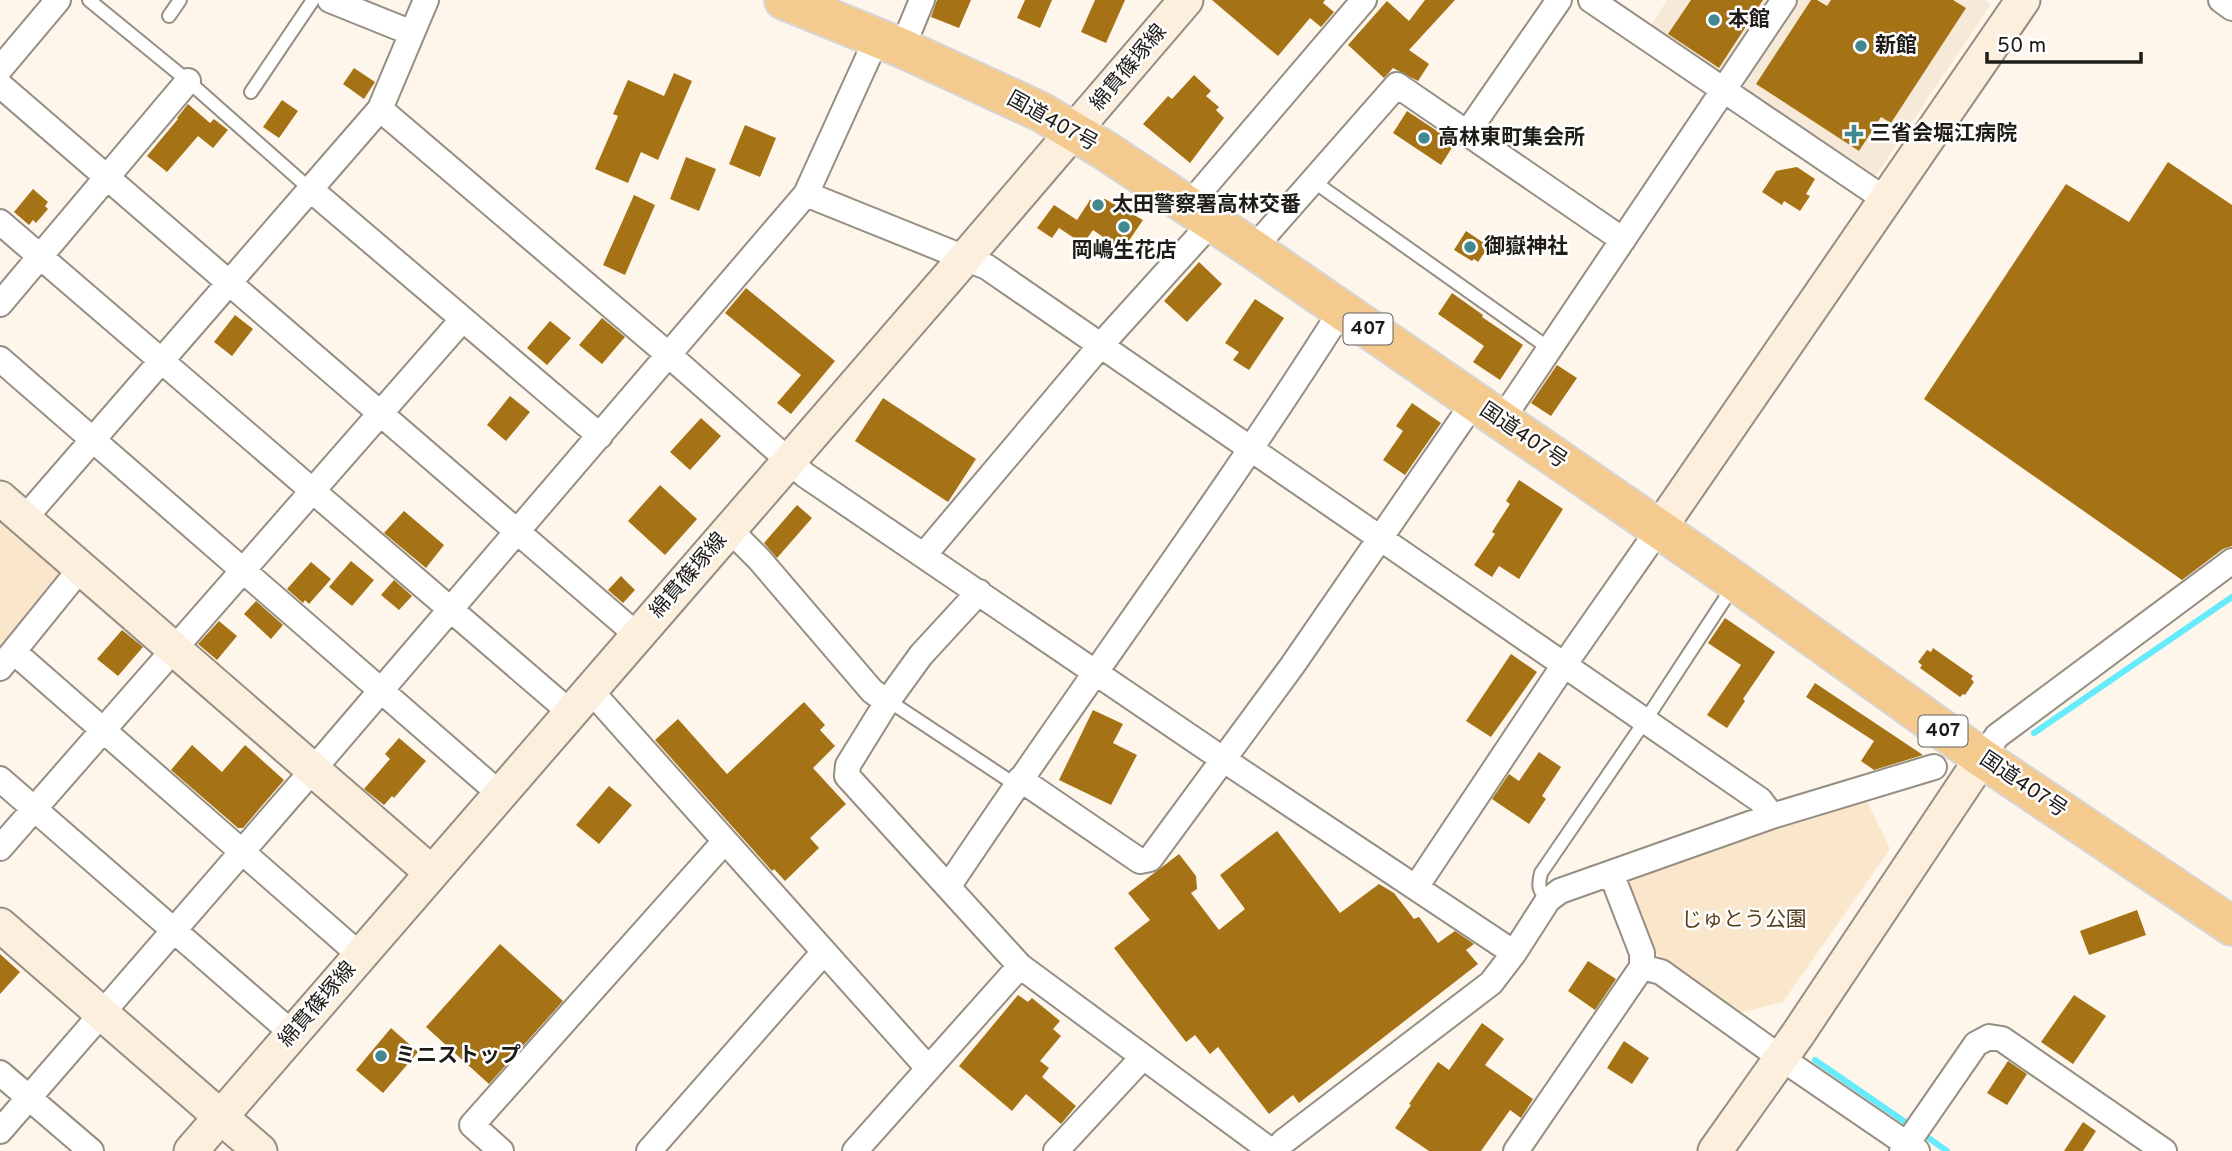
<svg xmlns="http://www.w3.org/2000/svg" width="2232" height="1151" font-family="Overpass,'Noto Sans JP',sans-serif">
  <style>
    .built { fill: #f7e9d8 }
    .green { fill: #fae6cb }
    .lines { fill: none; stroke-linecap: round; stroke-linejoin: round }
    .stream { stroke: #66ebfc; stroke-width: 6 }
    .building { fill: #a67216 }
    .lane-casing { stroke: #958e83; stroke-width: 16 }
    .street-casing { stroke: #958e83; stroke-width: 28 }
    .secondary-casing { stroke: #958e83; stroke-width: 37 }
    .highway-casing { stroke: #d7d6d5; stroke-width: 42 }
    .lane { stroke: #fff; stroke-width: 12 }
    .street { stroke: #fff; stroke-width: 24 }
    .secondary { stroke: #fcefdd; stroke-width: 33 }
    .highway { stroke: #f5ca8e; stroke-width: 38 }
    .poi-dot { fill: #418891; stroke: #fff; stroke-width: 2.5 }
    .labels { text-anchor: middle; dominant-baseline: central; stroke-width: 5; stroke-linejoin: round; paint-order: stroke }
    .shield { fill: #fff; stroke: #62605d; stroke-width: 2 }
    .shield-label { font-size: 19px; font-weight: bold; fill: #1f1c18 }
    .poi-label { font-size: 21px; font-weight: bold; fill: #1f1c18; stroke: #fff; text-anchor: start }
    .street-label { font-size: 21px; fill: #1f1c18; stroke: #fff }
    .park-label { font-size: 21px; fill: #553e1b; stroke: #fff }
  </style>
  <rect width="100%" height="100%" fill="#fef6ea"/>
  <path class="built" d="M 1667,0 L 1772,0 L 1719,80 L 1647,32 Z
    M 1794,0 L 1985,0 L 1991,4 L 1873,180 L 1736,89 Z"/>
  <path class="green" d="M 0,517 L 65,573 L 0,651 Z
    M 1866,799 L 1890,849 L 1783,1002 L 1738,1013 L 1652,951 L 1626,883 L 1631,875 Z"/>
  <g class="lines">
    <path class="stream" d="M 2034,733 L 2232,597
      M 1815,1060 L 1911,1126
      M 1920,1132 L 1947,1151"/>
  </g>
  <path class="building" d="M 937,0 L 971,0 L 959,28 L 931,17 Z
    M 1025,0 L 1052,0 L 1040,28 L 1017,18 Z
    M 1095,0 L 1125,0 L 1106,43 L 1081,32 Z
    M 1212,0 L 1325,0 L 1323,3 L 1334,12 L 1321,27 L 1310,18 L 1278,56 Z
    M 1425,0 L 1455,0 L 1409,50 L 1429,64 L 1418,81 L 1393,68 L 1384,78 L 1348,45 L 1387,1 L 1409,21 Z
    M 1691,0 L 1763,0 L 1719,68 L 1668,34 Z
    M 1811,0 L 1817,0 L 1827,6 L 1831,0 L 1953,0 L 1966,8 L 1891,123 L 1881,117 L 1859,151 L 1756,84 Z
    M 354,68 L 375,82 L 364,99 L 343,84 Z
    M 674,73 L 692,81 L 658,160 L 641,152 L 628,183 L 595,169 L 618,116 L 613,114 L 628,80 L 664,96 Z
    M 1194,75 L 1211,91 L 1206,96 L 1219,107 L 1216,110 L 1224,118 L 1190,163 L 1143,124 L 1168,96 L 1172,99 Z
    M 282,100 L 298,111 L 279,138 L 263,127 Z
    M 188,104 L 210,123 L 214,119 L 228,130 L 213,148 L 198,136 L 167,172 L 147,156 L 178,119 L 177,118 Z
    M 1407,111 L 1455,143 L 1441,165 L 1393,133 Z
    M 745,125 L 776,138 L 760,177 L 729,164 Z
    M 686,157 L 716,169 L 699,211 L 670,199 Z
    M 2168,162 L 2232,205 L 2232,546 L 2223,549 L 2182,580 L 1924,399 L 2066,184 L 2129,222 Z
    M 1797,167 L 1815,179 L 1806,194 L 1810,196 L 1800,211 L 1784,201 L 1782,205 L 1762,192 L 1776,171 Z
    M 33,189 L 48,202 L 45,206 L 48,209 L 36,223 L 33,220 L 29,225 L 14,212 Z
    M 634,195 L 655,205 L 625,275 L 603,265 Z
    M 1105,199 L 1143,220 L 1128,242 L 1125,239 L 1119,248 L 1093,230 L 1083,244 L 1059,228 L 1052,238 L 1037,228 L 1054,205 L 1077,220 L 1090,200 Z
    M 1466,231 L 1484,243 L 1482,245 L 1487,249 L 1478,262 L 1474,259 L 1472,261 L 1454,250 Z
    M 1199,262 L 1222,284 L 1187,322 L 1164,301 Z
    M 746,288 L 835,361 L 791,414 L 777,403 L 801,375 L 725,313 Z
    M 1452,293 L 1483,315 L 1482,317 L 1523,345 L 1500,380 L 1473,362 L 1484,346 L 1438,314 Z
    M 1255,299 L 1284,318 L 1249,370 L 1233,360 L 1239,352 L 1225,343 Z
    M 235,315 L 253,329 L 232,356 L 214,342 Z
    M 602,318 L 625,337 L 602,364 L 579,345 Z
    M 550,321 L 571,338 L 547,365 L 527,348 Z
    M 1557,365 L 1577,378 L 1551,416 L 1531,403 Z
    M 510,396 L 530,412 L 506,441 L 487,425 Z
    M 883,398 L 976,459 L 948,502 L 855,441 Z
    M 1412,403 L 1441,423 L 1405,475 L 1383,460 L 1403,431 L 1396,426 Z
    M 701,418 L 721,436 L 690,470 L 670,452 Z
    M 1519,480 L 1563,509 L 1519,579 L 1499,566 L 1492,577 L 1474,565 L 1495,534 L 1492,532 L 1510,504 L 1506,501 Z
    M 660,485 L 697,519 L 665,555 L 628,521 Z
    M 797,505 L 812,518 L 777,558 L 764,543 Z
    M 404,511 L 444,545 L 426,568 L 384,533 Z
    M 351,561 L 374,580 L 352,606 L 329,587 Z
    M 311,562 L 331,579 L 309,604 L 305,600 L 303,603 L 287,589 Z
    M 621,576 L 635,590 L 623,603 L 608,590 Z
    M 394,580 L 412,596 L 399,610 L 381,595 Z
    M 256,601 L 283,625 L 271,639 L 244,614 Z
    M 1725,618 L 1775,652 L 1743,699 L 1745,701 L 1727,728 L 1707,715 L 1741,665 L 1708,643 Z
    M 219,621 L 237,636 L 217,660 L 198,644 Z
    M 122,630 L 143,647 L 118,676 L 97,659 Z
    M 1933,648 L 1973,676 L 1971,679 L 1974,682 L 1965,695 L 1963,694 L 1960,697 L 1920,668 L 1922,665 L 1918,662 L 1927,650 L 1931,652 Z
    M 1511,654 L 1537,672 L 1491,737 L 1466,721 Z
    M 1815,683 L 1923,755 L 1874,770 L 1861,761 L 1874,741 L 1806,697 Z
    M 804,702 L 825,725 L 820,730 L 835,746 L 813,768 L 846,804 L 810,838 L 819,848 L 785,881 L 774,869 L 772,871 L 655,740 L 678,719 L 727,774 Z
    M 1093,710 L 1123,724 L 1113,743 L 1137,755 L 1111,805 L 1059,780 Z
    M 399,738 L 426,761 L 394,798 L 392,796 L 384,805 L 364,789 L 390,759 L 385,754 Z
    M 192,745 L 222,772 L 245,745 L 284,780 L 243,828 L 238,828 L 171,770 Z
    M 1539,752 L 1561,767 L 1542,796 L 1546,799 L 1529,824 L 1492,799 L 1509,774 L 1519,781 Z
    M 609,786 L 632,805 L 599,844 L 576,825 Z
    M 1277,831 L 1340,913 L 1379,884 L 1394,893 L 1414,919 L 1419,917 L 1438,943 L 1455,931 L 1474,944 L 1466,950 L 1478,964 L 1299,1103 L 1293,1095 L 1269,1114 L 1218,1047 L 1210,1054 L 1195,1035 L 1186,1042 L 1114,948 L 1150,920 L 1128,893 L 1179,854 L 1196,876 L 1197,889 L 1191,893 L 1219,930 L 1245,909 L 1220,875 Z
    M 2137,910 L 2146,935 L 2089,955 L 2080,931 Z
    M 500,944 L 563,1001 L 489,1084 L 426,1027 Z
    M 0,954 L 20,972 L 0,994 Z
    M 1588,961 L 1616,979 L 1595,1010 L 1568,991 Z
    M 1018,995 L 1028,1002 L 1032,998 L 1060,1021 L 1053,1029 L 1061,1036 L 1040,1061 L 1049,1068 L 1042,1077 L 1076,1106 L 1061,1124 L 1026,1094 L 1012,1111 L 959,1066 Z
    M 2074,995 L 2106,1016 L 2073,1064 L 2041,1042 Z
    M 1482,1023 L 1504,1039 L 1485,1065 L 1533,1099 L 1521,1118 L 1510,1110 L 1481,1151 L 1429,1151 L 1395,1128 L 1411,1105 L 1409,1104 L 1438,1062 L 1449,1070 Z
    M 391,1028 L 418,1052 L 383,1093 L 356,1070 Z
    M 1624,1041 L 1649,1058 L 1632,1084 L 1607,1068 Z
    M 2008,1061 L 2027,1074 L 2007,1105 L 1987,1093 Z
    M 2083,1122 L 2096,1131 L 2083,1151 L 2064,1151 Z"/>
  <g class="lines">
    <defs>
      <path id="lane" d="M 89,0 L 188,81 L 310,189
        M 169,16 L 180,0
        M 251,92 L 313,0
        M 1313,181 L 1550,349
        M 887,702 L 898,707 L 1016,785
        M 1548,900 C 1538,891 1538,885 1541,873 L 1645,721 L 1734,585"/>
      <path id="street" d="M 330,0 L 412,33
        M 1591,0 L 1886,200
        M 2221,0 L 2232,8
        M 902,48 L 922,0
        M 0,69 L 58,0
        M 0,85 L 637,635
        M 380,109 L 670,356 L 805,475 L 1224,760 L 1514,953
        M 1467,133 L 1559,0
        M 310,189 L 600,436
        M 806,194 L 987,267 L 1760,800 L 1772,816
        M 1188,206 L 1364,0
        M 0,222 L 571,713
        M 1253,249 L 1397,85 L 1623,240
        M 0,304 L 188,81
        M 0,359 L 500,794
        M 1501,421 L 1784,0
        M 24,519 L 380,109 L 426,0
        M 729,529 L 759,559 L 872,691 L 887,702
        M 924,555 L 1100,346 L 1212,222
        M 979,592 L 921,655 L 887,702 L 848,765 L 847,776 L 1020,966 L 1271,1151
        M 14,652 L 361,956
        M 0,668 L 81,568
        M 591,691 L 928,1068
        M 1982,758 L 1997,736 L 2232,561
        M 0,779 L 293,1034
        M 1020,779 L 1140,861 L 1150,859 L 1292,666 L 1474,402
        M 0,848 L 462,320
        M 948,887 C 1077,693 1217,507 1341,311
        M 1416,887 L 1564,665 L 1659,529
        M 1642,967 L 1661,972 L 1781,1058 L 1917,1151
        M 0,1073 L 91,1151
        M 0,1131 L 312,771 L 806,194 L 877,38
        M 501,1151 L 472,1125 L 725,841
        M 649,1151 L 824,952
        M 855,1151 L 1020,966
        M 1056,1151 L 1143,1057
        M 1276,1151 L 1283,1142 L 1491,983 L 1514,953 L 1548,900 L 1560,891 L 1772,816 L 1934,767
        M 1516,1151 L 1642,967 L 1642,953 L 1611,873
        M 1902,1151 L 1976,1044 L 1989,1037 L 2002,1039 L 2164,1151"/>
      <path id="secondary" d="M 0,498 L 432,873
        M 1659,529 L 2023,0
        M 0,925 L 260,1151
        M 191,1151 L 965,258 L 1186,0
        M 1715,1151 L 1798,1034 L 1982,758"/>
      <path id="highway" d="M 784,0 L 902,48 L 1041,112 L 1106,151 L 1253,249 L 1736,582 L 1982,758 L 2232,926"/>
    </defs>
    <use href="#lane" class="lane-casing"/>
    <use href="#street" class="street-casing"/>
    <use href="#secondary" class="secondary-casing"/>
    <use href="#highway" class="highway-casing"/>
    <use href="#lane" class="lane"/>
    <use href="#street" class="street"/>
    <use href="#secondary" class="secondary"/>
    <use href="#highway" class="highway"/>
  </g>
  <g class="poi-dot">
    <circle cx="1714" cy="20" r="7"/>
    <circle cx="1861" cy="46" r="7"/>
    <path d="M1850.5 123.5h7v7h7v7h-7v7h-7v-7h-7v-7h7z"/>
    <circle cx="1424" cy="138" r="7"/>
    <circle cx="1098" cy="205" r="7"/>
    <circle cx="1124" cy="227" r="7"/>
    <circle cx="1470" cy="247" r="7"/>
    <circle cx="381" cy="1056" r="7"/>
  </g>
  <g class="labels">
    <g class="shield">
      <rect x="1343.5" y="313.5" width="49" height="31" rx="5"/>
      <rect x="1918.5" y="715.5" width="49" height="31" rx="5"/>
    </g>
    <g class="shield-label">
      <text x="1368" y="329">407</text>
      <text x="1943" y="731">407</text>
    </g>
    <g class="poi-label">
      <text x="1728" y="20">本館</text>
      <text x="1875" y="46">新館</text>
      <text x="1870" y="134">三省会堀江病院</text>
      <text x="1438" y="138">高林東町集会所</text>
      <text x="1112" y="205">太田警察署高林交番</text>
      <text x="1484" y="247">御嶽神社</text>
      <text x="1124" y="251" text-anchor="middle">岡嶋生花店</text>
      <text x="395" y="1056">ミニストップ</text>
    </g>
    <g class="street-label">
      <text transform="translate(1129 68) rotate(-50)">綿貫篠塚線</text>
      <text transform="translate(1052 122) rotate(29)">国道407号</text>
      <text transform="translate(1523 436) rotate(34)">国道407号</text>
      <text transform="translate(689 576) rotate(-49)">綿貫篠塚線</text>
      <text transform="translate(2023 785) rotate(34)">国道407号</text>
      <text transform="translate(318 1005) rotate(-49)">綿貫篠塚線</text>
    </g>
    <g class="park-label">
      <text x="1744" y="920">じゅとう公園</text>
    </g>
  </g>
  <path d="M1987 52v10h154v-10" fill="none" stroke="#1f1c18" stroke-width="3.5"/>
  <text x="1997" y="52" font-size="21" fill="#1f1c18" stroke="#ffffff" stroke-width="5" paint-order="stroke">50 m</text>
</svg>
